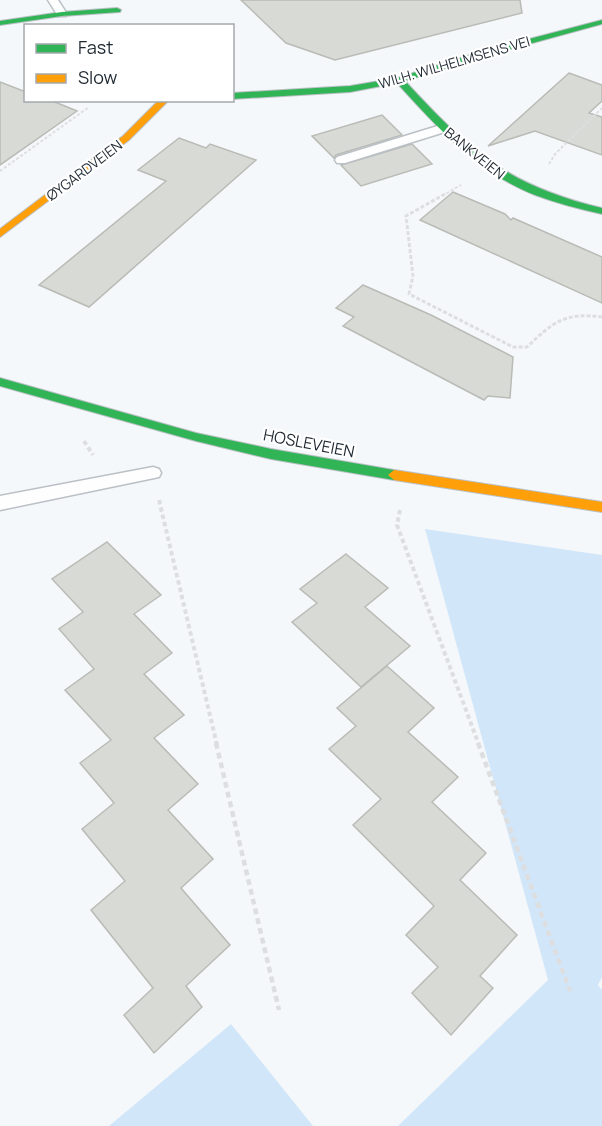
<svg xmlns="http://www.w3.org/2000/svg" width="602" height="1126" font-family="Manrope,sans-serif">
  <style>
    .green { fill: #d1e6f9 }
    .building { fill: #d8dad5; stroke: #b9bbb6; stroke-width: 1.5 }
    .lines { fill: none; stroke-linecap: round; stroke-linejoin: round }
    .lane-casing { stroke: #bac0c6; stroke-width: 3 }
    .fast-casing { stroke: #bac0c6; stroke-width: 2 }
    .slow-casing { stroke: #bac0c6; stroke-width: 2 }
    .path-far3 { stroke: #dddee0; stroke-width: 2; stroke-dasharray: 3 2; stroke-linecap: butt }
    .path-far2 { stroke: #dddee0; stroke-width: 3; stroke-dasharray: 4 2; stroke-linecap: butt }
    .path-far1 { stroke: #dddee0; stroke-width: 4; stroke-dasharray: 4.5 3; stroke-linecap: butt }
    .path { stroke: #dddee0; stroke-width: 4.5; stroke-dasharray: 6 4; stroke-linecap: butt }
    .lane { fill: #fefefe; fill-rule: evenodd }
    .fast { fill: #30b455; fill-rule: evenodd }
    .slow { fill: #ff9f0a; fill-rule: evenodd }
    .labels { text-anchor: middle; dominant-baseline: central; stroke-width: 4.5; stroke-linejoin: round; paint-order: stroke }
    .far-street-label { font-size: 14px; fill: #1e2831; stroke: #fff }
    .street-label { font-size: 16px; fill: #1e2831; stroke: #fff }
  </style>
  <rect width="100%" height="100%" fill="#f5f8fa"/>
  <path class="green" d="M 425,529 L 602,555 L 602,977 L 598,985 L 602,990 L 602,1126 L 398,1126 L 548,980 Z
    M 231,1024 L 313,1126 L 109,1126 Z"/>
  <path class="building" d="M 241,0 L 520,0 L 522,13 L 335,60 L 286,43 Z
    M 569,73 L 602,85 L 602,101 L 589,113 L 602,117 L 602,155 L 535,131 L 488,146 Z
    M 0,82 L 26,92 L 26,100 L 50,100 L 77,111 L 0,165 Z
    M 382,115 L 402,135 L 336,155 L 334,158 L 312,136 Z
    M 179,138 L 206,148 L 210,144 L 256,160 L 89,307 L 39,285 L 166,181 L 138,170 Z
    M 412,144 L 432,164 L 361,186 L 341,165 Z
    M 453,192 L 505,214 L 511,220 L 513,218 L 602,257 L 602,303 L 420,220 Z
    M 363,285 L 431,315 L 513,357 L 510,398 L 488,396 L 484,400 L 343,326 L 354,317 L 336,308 Z
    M 107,542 L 161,595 L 134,614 L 172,653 L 144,674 L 184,715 L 154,738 L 198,784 L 168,810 L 213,859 L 181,888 L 230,945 L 186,986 L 202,1007 L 154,1053 L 124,1015 L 153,988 L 91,910 L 125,881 L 82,829 L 114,803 L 80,763 L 111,740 L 65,690 L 94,669 L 59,629 L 83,612 L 52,579 Z
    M 346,554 L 388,588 L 365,607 L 410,646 L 361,687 L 292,622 L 317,603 L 300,589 Z
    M 387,666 L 434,708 L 408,732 L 458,777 L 432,802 L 486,853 L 460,880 L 517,935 L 480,976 L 493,988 L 451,1035 L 412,993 L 438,967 L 406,935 L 434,906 L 353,825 L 381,799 L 329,749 L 356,726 L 337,708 Z"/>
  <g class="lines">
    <defs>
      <path id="lane" d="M 48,0 L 58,0 L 67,14 L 66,16 L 58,16 Z
        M 444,124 L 450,128 L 448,131 L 345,163 L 337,163 L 335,160 L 337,157 Z
        M 153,467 L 159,469 L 161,473 L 159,477 L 0,510 L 0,496 Z"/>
      <path id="fast" d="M 117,8 L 121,10 L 120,12 L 62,16 L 0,25 L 0,21 L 62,12 Z
        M 602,20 L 602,24 L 485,56 L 405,81 C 470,151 506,185 602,208 L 602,214 C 579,209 557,203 535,195 C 478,173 437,127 397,83 L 350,92 L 232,99 L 232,93 L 350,86 L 397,78 L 479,52 Z
        M 0,378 L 196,433 L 271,449 L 394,470 L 400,475 L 394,480 L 271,459 L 196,441 L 0,386 Z"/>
      <path id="slow" d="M 159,100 L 169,100 L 129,140 L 0,237 L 0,229 L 123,136 Z
        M 394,470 L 602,502 L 602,512 L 394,480 L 388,475 Z"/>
    </defs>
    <use href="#lane" class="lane-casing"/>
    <use href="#fast" class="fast-casing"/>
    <use href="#slow" class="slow-casing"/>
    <path class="path-far3" d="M 549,164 L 555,154 L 602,108
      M 0,171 L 89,107
      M 442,196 L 461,185"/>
    <path class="path-far2" d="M 445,194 L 406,216 L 413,276 L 409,294 L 513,347 L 527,347 C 553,322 565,312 602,317"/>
    <path class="path-far1" d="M 84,441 L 93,455
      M 159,500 L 217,745
      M 400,510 L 397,525 L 479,745"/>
    <path class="path" d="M 216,743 L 279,1010
      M 478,743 L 570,991"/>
    <use href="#lane" class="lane"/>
    <use href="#fast" class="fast"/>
    <use href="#slow" class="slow"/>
  </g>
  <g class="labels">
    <g class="far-street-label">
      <text transform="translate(454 62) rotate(-16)">WILH. WILHELMSENS VEI</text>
      <text transform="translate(475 153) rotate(39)">BANKVEIEN</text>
      <text transform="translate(84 170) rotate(-37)">ØYGARDVEIEN</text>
    </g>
    <g class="street-label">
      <text transform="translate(309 443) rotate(11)">HOSLEVEIEN</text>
    </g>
  </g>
  <rect x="24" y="24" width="210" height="78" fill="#ffffff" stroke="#a5a9ad" stroke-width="1.5"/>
  <rect x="36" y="44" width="30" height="9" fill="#30b455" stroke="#a5a9ad" stroke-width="1.5"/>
  <text x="78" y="54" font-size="18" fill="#1e2831">Fast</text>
  <rect x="36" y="74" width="30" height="9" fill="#ff9f0a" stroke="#a5a9ad" stroke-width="1.5"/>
  <text x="78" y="84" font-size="18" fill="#1e2831">Slow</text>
</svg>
